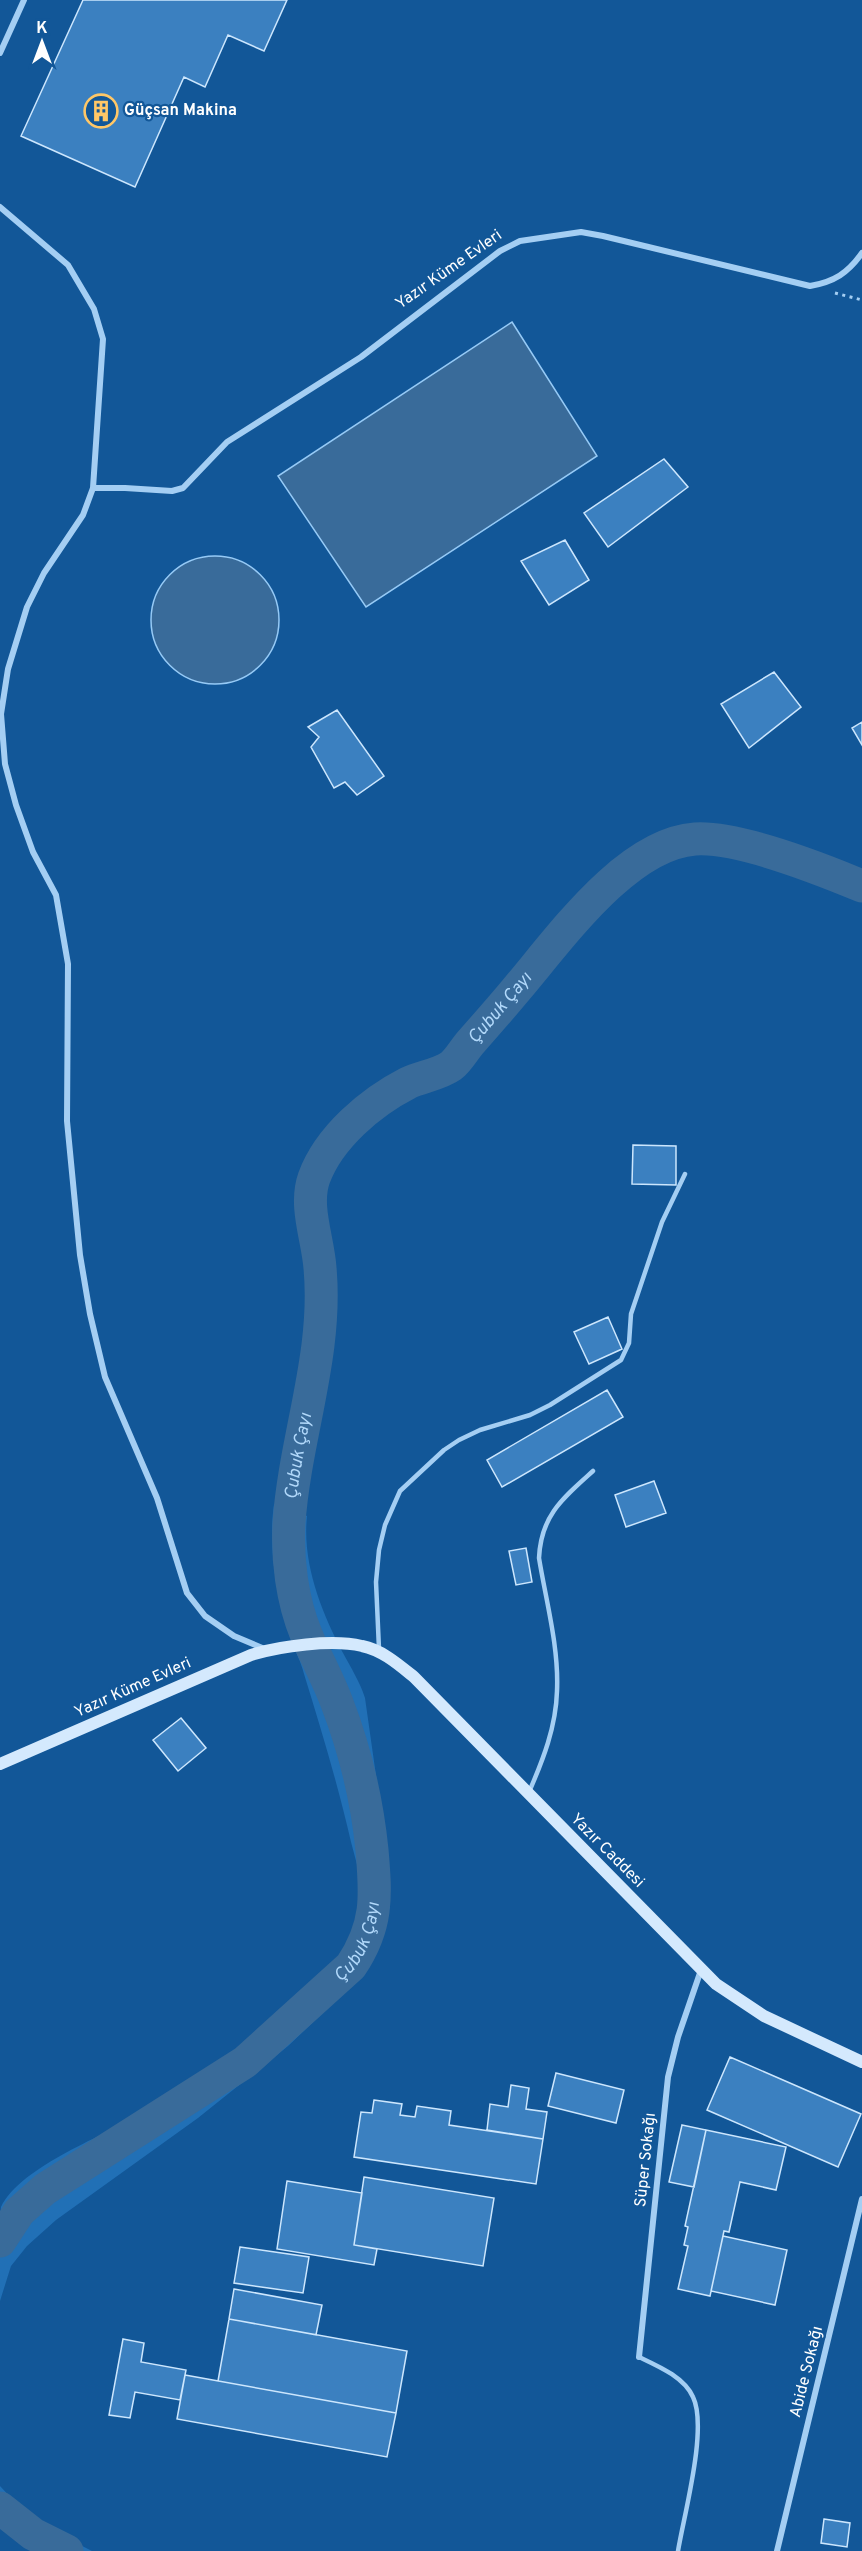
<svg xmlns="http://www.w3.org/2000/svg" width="862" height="2551" font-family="Overpass,sans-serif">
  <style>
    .green { fill: #2170b6 }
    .water { fill: #396b9a; stroke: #96caf6; stroke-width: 1.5 }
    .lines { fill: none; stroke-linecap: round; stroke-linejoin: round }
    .river { stroke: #396b9a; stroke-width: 33 }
    .building { fill: #3b80c0; stroke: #cce6fd; stroke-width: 1.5 }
    .path { stroke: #a4cef3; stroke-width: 3; stroke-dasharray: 3 4.5; stroke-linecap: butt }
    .lane { stroke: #a4cef3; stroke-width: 4.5 }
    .street { stroke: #a4cef3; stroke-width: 6 }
    .secondary { stroke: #d4e9fd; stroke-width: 12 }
    .labels { text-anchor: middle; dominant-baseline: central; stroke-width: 4.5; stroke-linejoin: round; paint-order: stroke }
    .poi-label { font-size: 16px; font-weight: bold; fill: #fff; stroke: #125798; text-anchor: start }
    .street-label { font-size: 16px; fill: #fff; stroke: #125798 }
    .water-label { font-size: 18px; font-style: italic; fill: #b1d8fa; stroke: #125798 }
  </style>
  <rect width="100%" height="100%" fill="#125798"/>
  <path class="green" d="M 274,1504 L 307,1516 C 302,1563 321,1611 343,1653 C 351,1668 360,1682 365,1698 L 389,1867 L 390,1907 L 376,1951 L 350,1987 L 288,2046 L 198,2118 L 56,2220 L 27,2246 L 11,2266 L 0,2301 C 0,2286 0,2216 1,2207 C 21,2166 106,2135 146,2112 C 209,2076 269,2032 321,1981 C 333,1968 349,1956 357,1939 C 371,1908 359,1873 351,1842 C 338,1785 321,1729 304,1674 C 301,1661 294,1649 290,1637 C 276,1595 268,1547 274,1504 Z
    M 0,2486 L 26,2514 L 45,2527 L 92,2551 L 41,2551 L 0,2517 Z"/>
  <path class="water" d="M 512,322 L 597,456 L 366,607 L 278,476 Z
    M151 620a64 64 0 1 1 128 0a64 64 0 1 1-128 0Z"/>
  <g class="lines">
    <g class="river">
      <path id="s1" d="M 0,2241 L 19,2212 L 45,2189 L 245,2062 L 351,1966 C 378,1926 376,1896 372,1850 C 367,1800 355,1750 337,1703 C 328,1679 316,1658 306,1634 C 292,1600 287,1559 289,1523 C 295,1437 328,1355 320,1268 C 318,1239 304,1206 314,1178 C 329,1137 371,1102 408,1083 C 421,1077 440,1074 451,1066 C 458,1061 464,1050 470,1043 C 485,1026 500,1009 515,991 C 558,941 625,844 695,839 C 738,836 821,869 862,886"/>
      <path d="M 0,2508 L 33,2534 L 67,2551"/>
    </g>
  </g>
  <path class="building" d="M 83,0 L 287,0 L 264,51 L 228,35 L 205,87 L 184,77 L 135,187 L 21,136 Z
    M 664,459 L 688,487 L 608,547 L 584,513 Z
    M 565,540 L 589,580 L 549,605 L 521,561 Z
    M 774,672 L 801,707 L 749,748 L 721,704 Z
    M 337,710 L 384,776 L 357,795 L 345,782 L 334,788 L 311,747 L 319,737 L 308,727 Z
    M 862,722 L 862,745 L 852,728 Z
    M 633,1145 L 676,1146 L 676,1185 L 632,1184 Z
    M 608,1317 L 622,1349 L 589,1364 L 574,1332 Z
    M 607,1390 L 623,1417 L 502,1487 L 487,1460 Z
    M 654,1481 L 666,1513 L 626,1527 L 615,1495 Z
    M 526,1548 L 532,1582 L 516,1585 L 509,1551 Z
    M 181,1718 L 206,1748 L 178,1771 L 153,1740 Z
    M 730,2057 L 861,2114 L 838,2167 L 707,2110 Z
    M 556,2073 L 624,2090 L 616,2123 L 548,2106 Z
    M 511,2085 L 529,2088 L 526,2109 L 547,2112 L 543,2139 L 487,2130 L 490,2104 L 508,2107 Z
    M 374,2100 L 402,2104 L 400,2115 L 415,2117 L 417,2106 L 451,2111 L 449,2125 L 543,2139 L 536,2184 L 354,2157 L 361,2112 L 372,2113 Z
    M 682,2125 L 706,2130 L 694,2187 L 669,2182 Z
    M 706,2130 L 786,2147 L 776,2190 L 740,2182 L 729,2232 L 724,2231 L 710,2296 L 678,2289 L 688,2246 L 684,2245 L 688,2227 L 685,2226 Z
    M 364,2177 L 494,2198 L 483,2266 L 354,2245 Z
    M 287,2181 L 362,2193 L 354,2245 L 377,2249 L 374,2265 L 277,2249 Z
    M 723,2236 L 787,2250 L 775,2305 L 711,2291 Z
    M 240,2247 L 309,2257 L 303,2293 L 234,2283 Z
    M 234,2289 L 322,2305 L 316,2335 L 229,2319 Z
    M 229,2319 L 407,2351 L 396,2413 L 218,2381 Z
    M 123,2339 L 144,2343 L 141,2362 L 186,2370 L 180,2400 L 135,2392 L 130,2418 L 109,2415 Z
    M 185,2375 L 396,2413 L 387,2457 L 177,2419 Z
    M 824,2519 L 850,2523 L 847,2547 L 821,2543 Z"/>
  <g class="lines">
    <path class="path" d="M 835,293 L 862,300"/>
    <path class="lane" d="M 379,1649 L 376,1582 L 379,1550 L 385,1525 L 400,1491 L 444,1450 L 459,1440 L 480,1430 L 530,1415 L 550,1405 L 621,1360 L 629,1343 L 631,1314 L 662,1222 L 685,1174
      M 529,1792 C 543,1760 556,1727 557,1691 C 559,1647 546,1601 539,1558 C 541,1515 563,1498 593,1471
      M 639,2357 C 658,2366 684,2377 693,2397 C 708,2428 684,2515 678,2551"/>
    <path class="street" d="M 0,53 L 24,0
      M 0,207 L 68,265 L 94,309 L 103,339 L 93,488 L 83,515 L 44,573 L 27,607 L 8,669 L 1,714 L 5,764 L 16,805 L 33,852 L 56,895 L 68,964 L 67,1121 L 80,1255 L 90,1314 L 105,1377 L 157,1498 L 187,1593 L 205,1616 L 234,1636 L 267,1650
      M 93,488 L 125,488 L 172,491 L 183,488 L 227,442 L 361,357 L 500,251 L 520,241 L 554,236 L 581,232 L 603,236 L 810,286 C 834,282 848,273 862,253
      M 639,2357 L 668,2077 L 678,2037 L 701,1970
      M 777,2551 L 862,2199"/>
    <path class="secondary" d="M 0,1764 L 251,1655 C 280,1646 332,1639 362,1646 C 382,1650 398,1664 414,1677 L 716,1984 L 764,2016 L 862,2062"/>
  </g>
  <defs>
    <symbol id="building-ring" viewBox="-11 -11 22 22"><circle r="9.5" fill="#125798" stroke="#ffc767" stroke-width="1.5"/><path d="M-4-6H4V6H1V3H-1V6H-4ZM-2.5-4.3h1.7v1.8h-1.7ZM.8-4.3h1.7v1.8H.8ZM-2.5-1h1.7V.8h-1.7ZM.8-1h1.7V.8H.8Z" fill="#ffc767"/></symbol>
  </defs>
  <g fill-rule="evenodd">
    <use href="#building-ring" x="82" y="92" width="38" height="38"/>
  </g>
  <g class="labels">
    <g class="poi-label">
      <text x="124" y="111">Güçsan Makina</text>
    </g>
    <g class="street-label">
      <text transform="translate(449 270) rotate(-35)">Yazır Küme Evleri</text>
      <text transform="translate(133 1688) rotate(-24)">Yazır Küme Evleri</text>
      <text transform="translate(607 1851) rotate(45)">Yazır Caddesi</text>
      <text transform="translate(646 2160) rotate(-84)">Süper Sokağı</text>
      <text transform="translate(807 2372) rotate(-76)">Abide Sokağı</text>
    </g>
    <g class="water-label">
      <text stroke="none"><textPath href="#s1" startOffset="1518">Çubuk Çayı</textPath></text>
      <text stroke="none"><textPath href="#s1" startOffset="978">Çubuk Çayı</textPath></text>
      <text stroke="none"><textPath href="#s1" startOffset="474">Çubuk Çayı</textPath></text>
    </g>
  </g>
  <g transform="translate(42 42)" stroke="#125798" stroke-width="4.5" paint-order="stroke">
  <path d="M0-4.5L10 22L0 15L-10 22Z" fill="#ffffff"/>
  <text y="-9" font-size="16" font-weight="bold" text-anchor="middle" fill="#ffffff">K</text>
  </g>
</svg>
